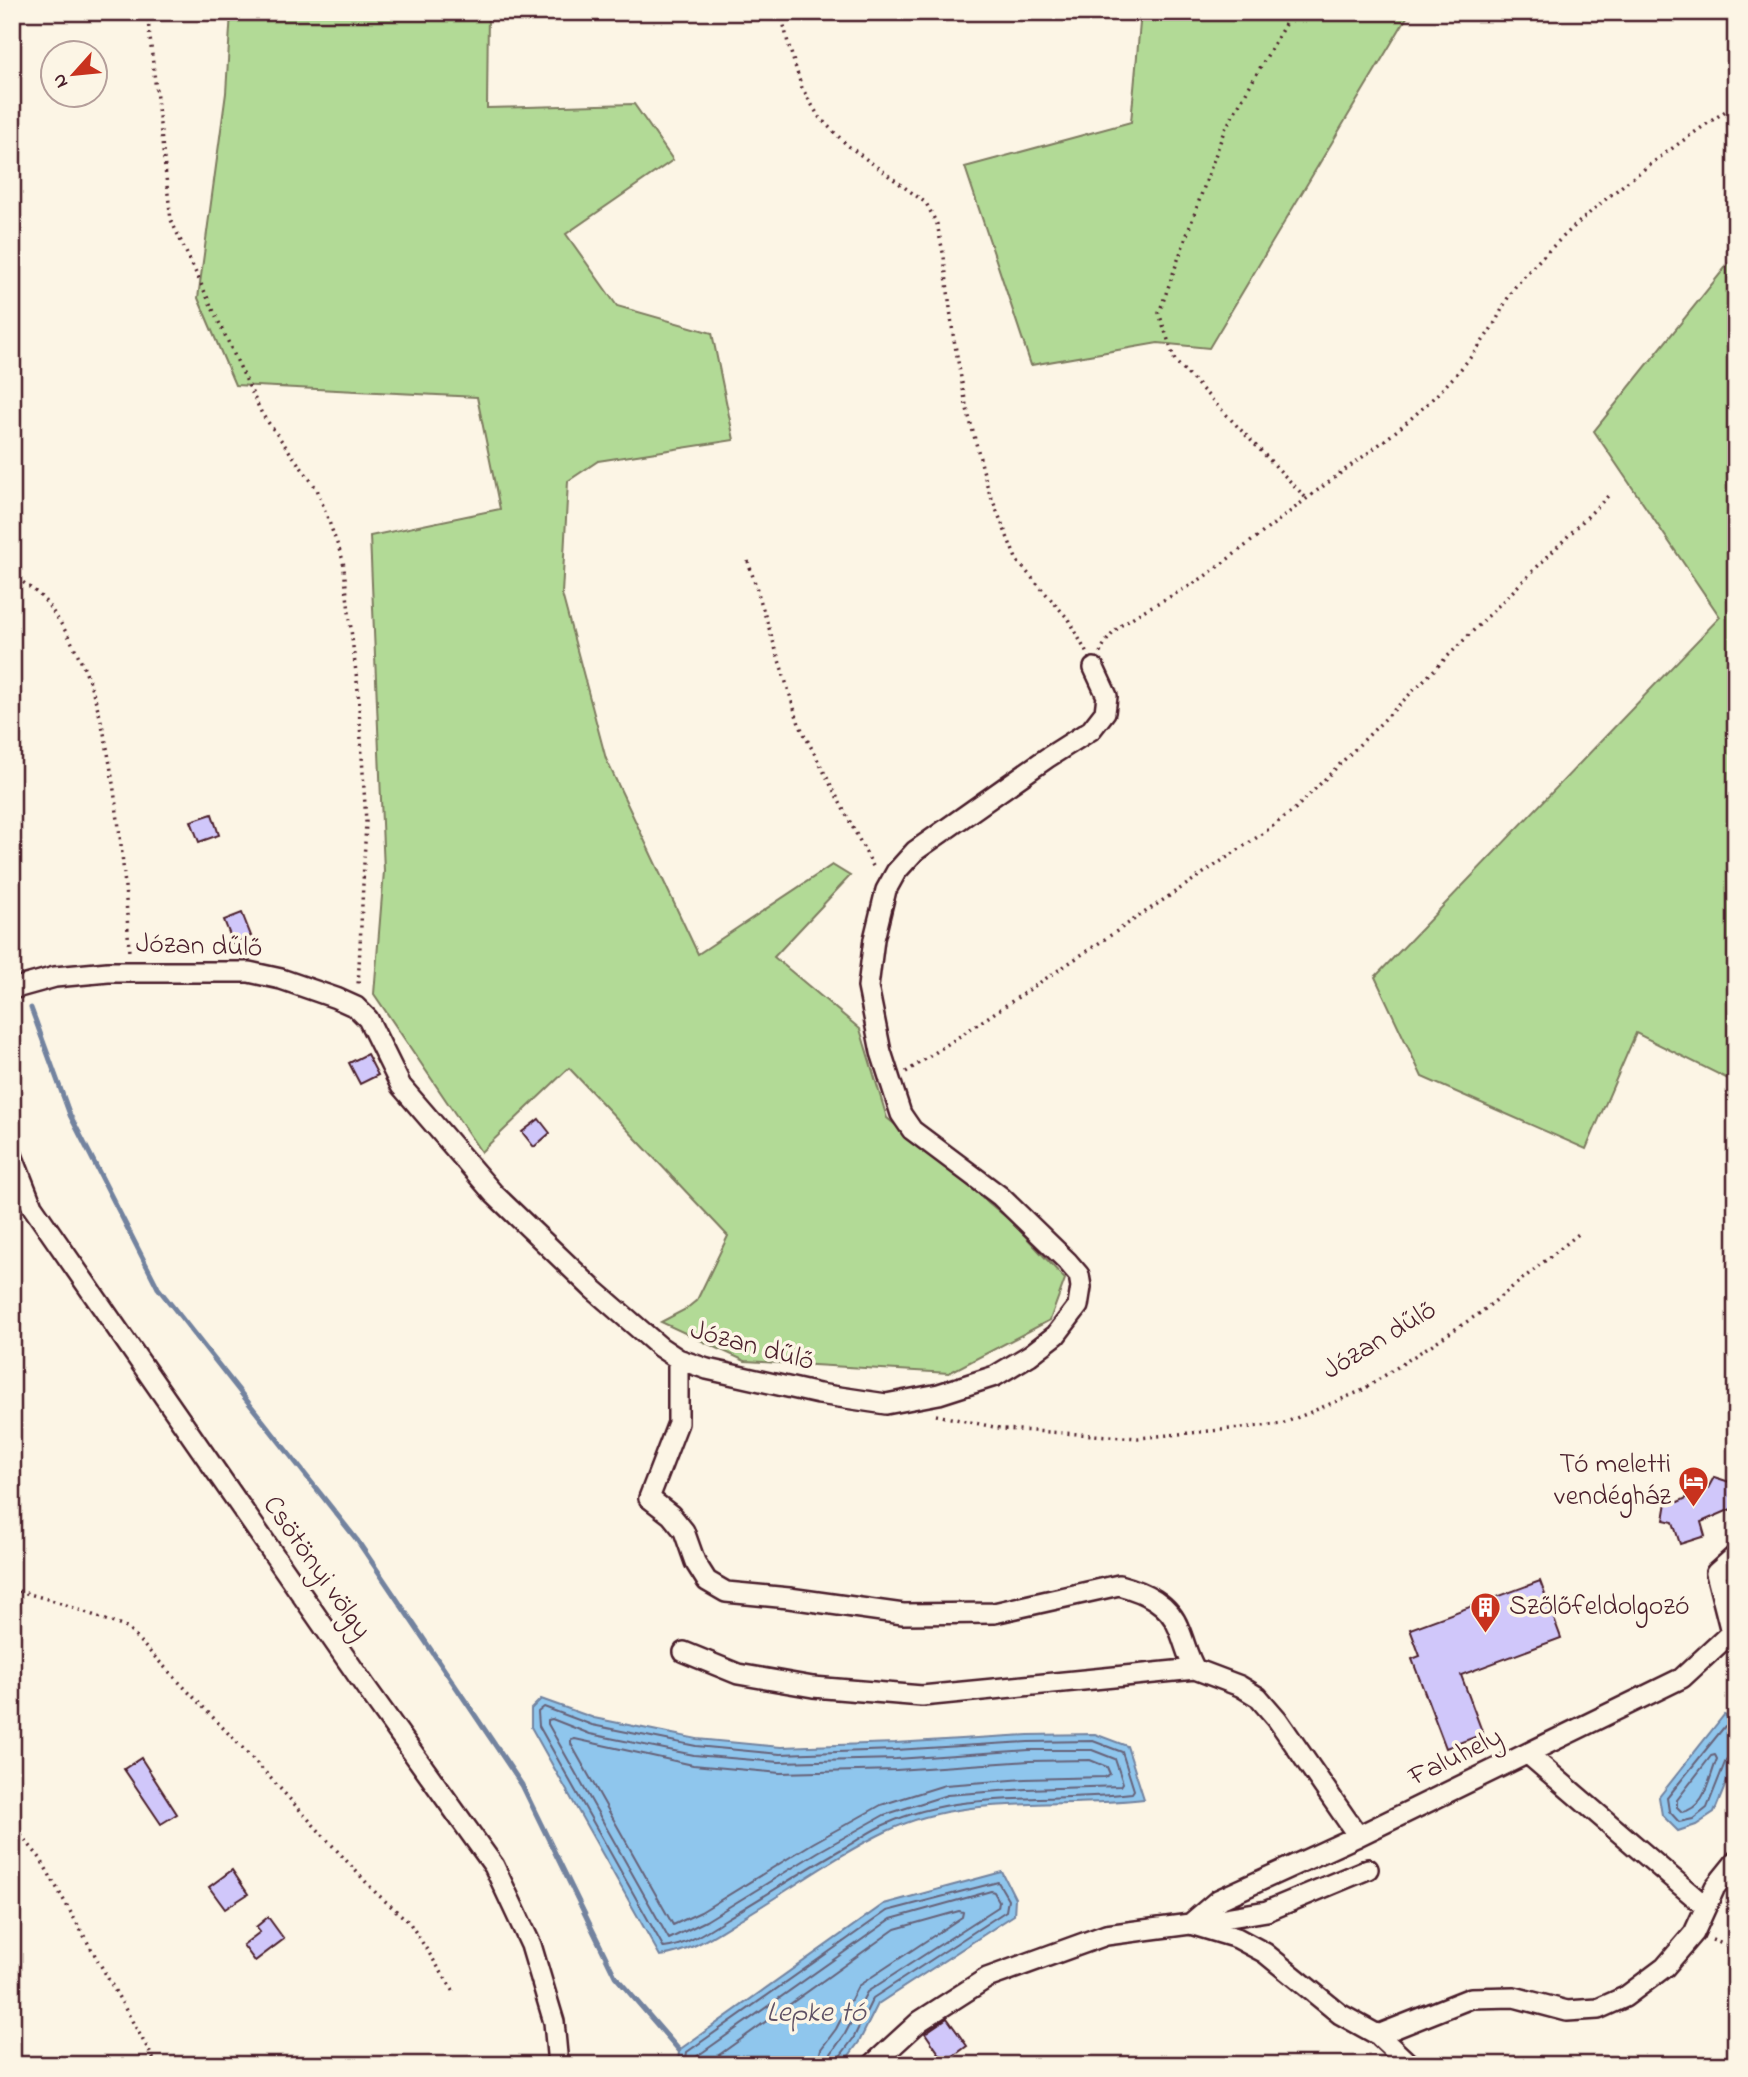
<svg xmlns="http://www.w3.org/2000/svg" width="1748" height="2077" font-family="'Indie Flower',sans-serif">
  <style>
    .green { fill: #b2da96; stroke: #7e7c60; stroke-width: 2 }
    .water { fill: #8fc6ed; stroke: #73839f; stroke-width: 2 }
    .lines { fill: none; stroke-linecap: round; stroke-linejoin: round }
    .shore { stroke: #666279; stroke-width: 2 }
    .stream { stroke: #73839f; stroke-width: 5 }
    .building { fill: #d0c7fa; stroke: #4a1f2b; stroke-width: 2 }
    .street-casing { stroke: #4a1f2b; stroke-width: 24 }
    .path { stroke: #4a1f2b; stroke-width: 3.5; stroke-dasharray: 2 5; stroke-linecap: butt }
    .street { stroke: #fcf5e5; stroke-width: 19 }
    .labels { text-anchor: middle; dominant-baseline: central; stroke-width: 7; stroke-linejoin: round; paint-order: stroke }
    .street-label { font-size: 28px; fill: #4a1f2b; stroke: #fcf5e5 }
    .poi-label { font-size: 28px; fill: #4a1f2b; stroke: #fcf5e5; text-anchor: end }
    .water-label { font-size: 30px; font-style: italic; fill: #5f5165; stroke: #fcf5e5 }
  </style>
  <rect width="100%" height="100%" fill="#fcf5e5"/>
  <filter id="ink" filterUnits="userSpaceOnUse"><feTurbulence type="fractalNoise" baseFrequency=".0143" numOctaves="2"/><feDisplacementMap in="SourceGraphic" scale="14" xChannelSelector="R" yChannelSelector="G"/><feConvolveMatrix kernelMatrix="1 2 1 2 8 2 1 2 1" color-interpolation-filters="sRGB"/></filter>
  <g filter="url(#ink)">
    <path class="green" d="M 231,12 L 488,12 L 487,108 L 634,104 L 673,160 L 566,234 L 617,306 L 712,333 L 734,440 L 598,461 L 568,481 L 562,594 L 606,759 L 698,954 L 832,865 L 850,876 L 774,957 L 860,1029 L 887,1118 L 1012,1222 L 1065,1279 L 1050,1320 L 949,1373 L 745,1361 L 661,1322 L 686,1309 L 697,1300 L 728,1236 L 569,1068 L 481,1152 L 374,994 L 384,871 L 370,536 L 500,509 L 477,397 L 235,385 L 198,298 L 226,93 Z
      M 1141,12 L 1410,12 L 1209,348 L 1158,343 L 1031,365 L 965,167 L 1131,122 Z
      M 1736,254 L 1736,1083 L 1636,1033 L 1586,1149 L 1422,1077 L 1375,977 L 1720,617 L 1594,431 Z
      M 1729,1986 L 1736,1986 L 1736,2037 L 1730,2038 Z"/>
    <path class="water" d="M 541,1699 L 594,1718 L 697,1739 L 781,1747 L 895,1743 L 1028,1735 L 1095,1734 L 1127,1746 L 1144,1799 C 1060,1809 966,1793 887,1831 C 835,1856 787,1892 737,1921 C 713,1936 688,1953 660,1956 L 531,1727 L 531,1709 Z
      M 1724,1715 L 1736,1720 L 1736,1759 L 1714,1813 L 1696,1825 L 1678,1831 L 1662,1815 L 1659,1797 Z
      M 1002,1872 L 1015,1898 L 1014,1915 L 878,2004 L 859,2042 L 842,2065 L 678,2065 L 679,2050 L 884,1904 Z"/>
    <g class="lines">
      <path class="shore" d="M 544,1707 L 592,1725 L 696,1746 L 780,1754 L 895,1750 L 1028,1742 L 1093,1741 L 1122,1752 L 1134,1790 L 1132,1793 C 1050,1803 963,1789 886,1824 C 873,1829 861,1838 849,1845 C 807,1868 767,1895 726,1919 C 708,1930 686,1946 664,1948 L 539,1726 L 538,1712 Z
        M 552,1719 L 590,1734 L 694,1755 L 779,1762 L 896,1759 L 1029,1750 L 1092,1750 L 1115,1759 L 1123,1783 L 1121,1786 L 1026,1789 L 947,1795 L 884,1815 L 818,1852 L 706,1921 L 669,1939 L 548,1724 L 548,1720 Z
        M 1736,1726 L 1725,1726 L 1667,1798 L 1669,1811 L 1679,1822 L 1693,1819 L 1707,1808 L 1726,1760 L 1730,1756 L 1736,1755
        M 575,1739 L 693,1765 L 780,1773 L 896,1770 L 1029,1761 L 1090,1760 L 1107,1767 L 1110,1774 L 1105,1777 L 1025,1779 L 945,1785 L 881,1805 L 813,1843 L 701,1912 L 673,1925 L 571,1744 L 571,1740 Z
        M 1715,1755 L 1717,1759 C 1709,1778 1705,1809 1682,1812 L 1677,1807 L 1677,1800 L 1711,1756 Z
        M 685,2065 L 687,2052 L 887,1911 L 998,1882 L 1008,1899 L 1006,1911 L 873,1998 L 853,2039 L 838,2059 L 837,2065
        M 694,2065 L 696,2057 L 891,1919 L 991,1891 L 994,1892 L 999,1901 L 998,1907 L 867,1992 L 845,2034 L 830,2055 L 828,2065
        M 705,2065 L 895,1929 L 959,1911 L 963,1912 L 962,1917 L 858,1986 L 836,2029 L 821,2049 L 817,2065"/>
      <path class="stream" d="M 31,1008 L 70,1115 L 158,1288 L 357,1540 L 522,1785 L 615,1976 L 679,2050"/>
    </g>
    <path class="building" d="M 212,814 L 219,835 L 199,842 L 191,821 Z
      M 242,913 L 251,936 L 233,943 L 224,920 Z
      M 367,1054 L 378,1075 L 360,1084 L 349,1063 Z
      M 539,1119 L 550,1133 L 534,1147 L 522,1132 Z
      M 1714,1477 L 1736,1484 L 1736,1507 L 1701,1522 L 1705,1536 L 1680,1544 L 1673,1522 L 1664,1520 L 1667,1502 L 1678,1502 L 1708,1488 Z
      M 1540,1581 L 1561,1638 L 1461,1675 L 1483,1734 L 1446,1748 L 1412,1659 L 1420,1656 L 1410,1629 Z
      M 141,1758 L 177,1814 L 161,1824 L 124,1769 Z
      M 232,1870 L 248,1894 L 225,1909 L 209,1887 Z
      M 268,1917 L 284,1939 L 255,1961 L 243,1945 L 260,1932 L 256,1927 Z
      M 947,2018 L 967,2046 L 945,2062 L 925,2033 Z"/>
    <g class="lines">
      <defs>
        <path id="street" d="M 12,989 L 55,977 L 108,972 L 249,972 L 281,979 L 336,998 L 356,1007 L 368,1019 L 401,1086 L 494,1194 L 593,1289 L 660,1347 L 678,1359 L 707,1369 L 819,1394 L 886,1404 L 939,1394 L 995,1376 L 1030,1355 L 1056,1335 L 1078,1306 L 1081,1287 L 1079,1275 L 1067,1261 L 1000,1196 L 912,1130 L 901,1114 L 881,1052 L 868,987 L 874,939 L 886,890 L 896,872 L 915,851 L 1047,758 L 1091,730 L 1105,712 L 1107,696 L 1094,668
          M 12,1155 L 32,1206 L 365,1686 L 494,1866 L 531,1945 L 554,2022 L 558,2065
          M 678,1359 L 678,1423 L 649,1498 L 671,1515 L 684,1531 L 695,1562 L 707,1581 L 726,1592 L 789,1598 L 903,1614 L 994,1613 L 1119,1585 C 1145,1592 1169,1603 1179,1629 C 1185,1643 1187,1656 1195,1669
          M 1731,1632 L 1716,1573 L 1736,1555
          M 684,1652 L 738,1674 L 813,1687 L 922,1696 L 1195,1669 L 1240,1686 L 1258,1697 L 1277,1719 L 1358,1836
          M 1528,1754 L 1706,1907
          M 1194,1923 L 1267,1911 L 1368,1869
          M 1190,1924 L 1218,1900 L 1358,1836 L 1682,1678 L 1736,1628
          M 1378,2035 L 1471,1998 L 1514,1997 L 1567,2011 L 1598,2009 L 1625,1997 L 1665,1967 L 1694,1933 L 1715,1887 L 1736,1861
          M 872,2065 L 920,2021 L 987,1978 L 1106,1935 L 1190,1924 L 1237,1938 L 1265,1953 L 1340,2014 L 1378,2035 L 1410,2065"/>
      </defs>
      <use href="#street" class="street-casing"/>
      <path class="path" d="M 147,12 L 171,220 L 262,414 L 317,489 L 343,560 L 358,690 L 366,822 L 358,987
        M 781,12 L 788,43 L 802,88 L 819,117 L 847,145 L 926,203 L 937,224 L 944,257 L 953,334 L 966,405 L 988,489 L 1017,561 L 1070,621 L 1087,654
        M 1292,12 L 1224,131 L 1159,313 L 1175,361 L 1306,498
        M 748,561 L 799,724 L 875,870
        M 12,574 C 23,583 37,591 45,601 C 93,663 106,730 116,805 C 123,855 127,904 129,954
        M 1100,653 C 1104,643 1110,636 1118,628 C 1140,609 1180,594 1205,576 C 1256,539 1306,498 1357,461 C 1408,424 1454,384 1489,332 C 1500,317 1506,296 1519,282 C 1581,212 1659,156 1736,104
        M 906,1072 L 1262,834 L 1294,810 L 1611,493
        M 936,1415 L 1004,1429 L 1138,1438 L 1282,1424 L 1361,1391 L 1480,1313 L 1581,1232
        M 12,1589 L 61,1603 L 127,1628 L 253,1759 L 376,1893 L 409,1922 L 456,1995
        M 12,1824 L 40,1858 L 157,2065
        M 1712,1940 L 1736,1949"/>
      <use href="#street" class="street"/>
    </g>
  </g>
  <defs>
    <symbol id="hotel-pin" viewBox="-11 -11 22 30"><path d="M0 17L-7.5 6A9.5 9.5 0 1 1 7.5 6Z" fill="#c8321e" stroke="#fcf5e5"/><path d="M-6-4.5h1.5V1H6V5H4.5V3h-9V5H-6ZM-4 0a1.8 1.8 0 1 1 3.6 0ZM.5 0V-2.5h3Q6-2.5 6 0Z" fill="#fff"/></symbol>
    <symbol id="building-pin" viewBox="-11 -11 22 30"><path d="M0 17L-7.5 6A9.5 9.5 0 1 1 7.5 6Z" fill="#c8321e" stroke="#fcf5e5"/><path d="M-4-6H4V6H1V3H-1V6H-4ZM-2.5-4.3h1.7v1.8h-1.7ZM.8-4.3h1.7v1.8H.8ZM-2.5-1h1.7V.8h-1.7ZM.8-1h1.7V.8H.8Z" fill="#fff"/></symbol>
  </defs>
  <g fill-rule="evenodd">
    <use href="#hotel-pin" x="1676" y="1464" width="35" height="47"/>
    <use href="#building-pin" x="1468" y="1590" width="35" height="47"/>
  </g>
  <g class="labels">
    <g class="street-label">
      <text transform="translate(199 947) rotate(2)">Józan dűlő</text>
      <text transform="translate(1380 1341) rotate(-31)">Józan dűlő</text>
      <text transform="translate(752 1347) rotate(15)">Józan dűlő</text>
      <text transform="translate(316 1568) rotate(55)">Csötönyi völgy</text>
      <text transform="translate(1456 1758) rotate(-26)">Faluhely</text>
    </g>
    <g class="poi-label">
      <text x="1671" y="1465">Tó meletti<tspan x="1671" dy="32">vendégház</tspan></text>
      <text x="1509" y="1607" text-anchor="start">Szőlőfeldolgozó</text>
    </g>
    <g class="water-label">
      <text x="816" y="2014">Lepke tó</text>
    </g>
  </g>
  <rect width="1748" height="2077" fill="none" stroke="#fcf5e5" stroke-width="42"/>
  <rect x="21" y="21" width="1706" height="2035" fill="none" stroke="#4a1f2b" stroke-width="2.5" filter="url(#ink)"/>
  <g transform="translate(74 74) rotate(243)"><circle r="33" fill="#fcf5e5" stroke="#b59f9b" stroke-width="2"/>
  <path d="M0-5L12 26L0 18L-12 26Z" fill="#c8321e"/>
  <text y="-10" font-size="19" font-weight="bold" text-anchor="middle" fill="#4a1f2b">N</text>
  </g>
</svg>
